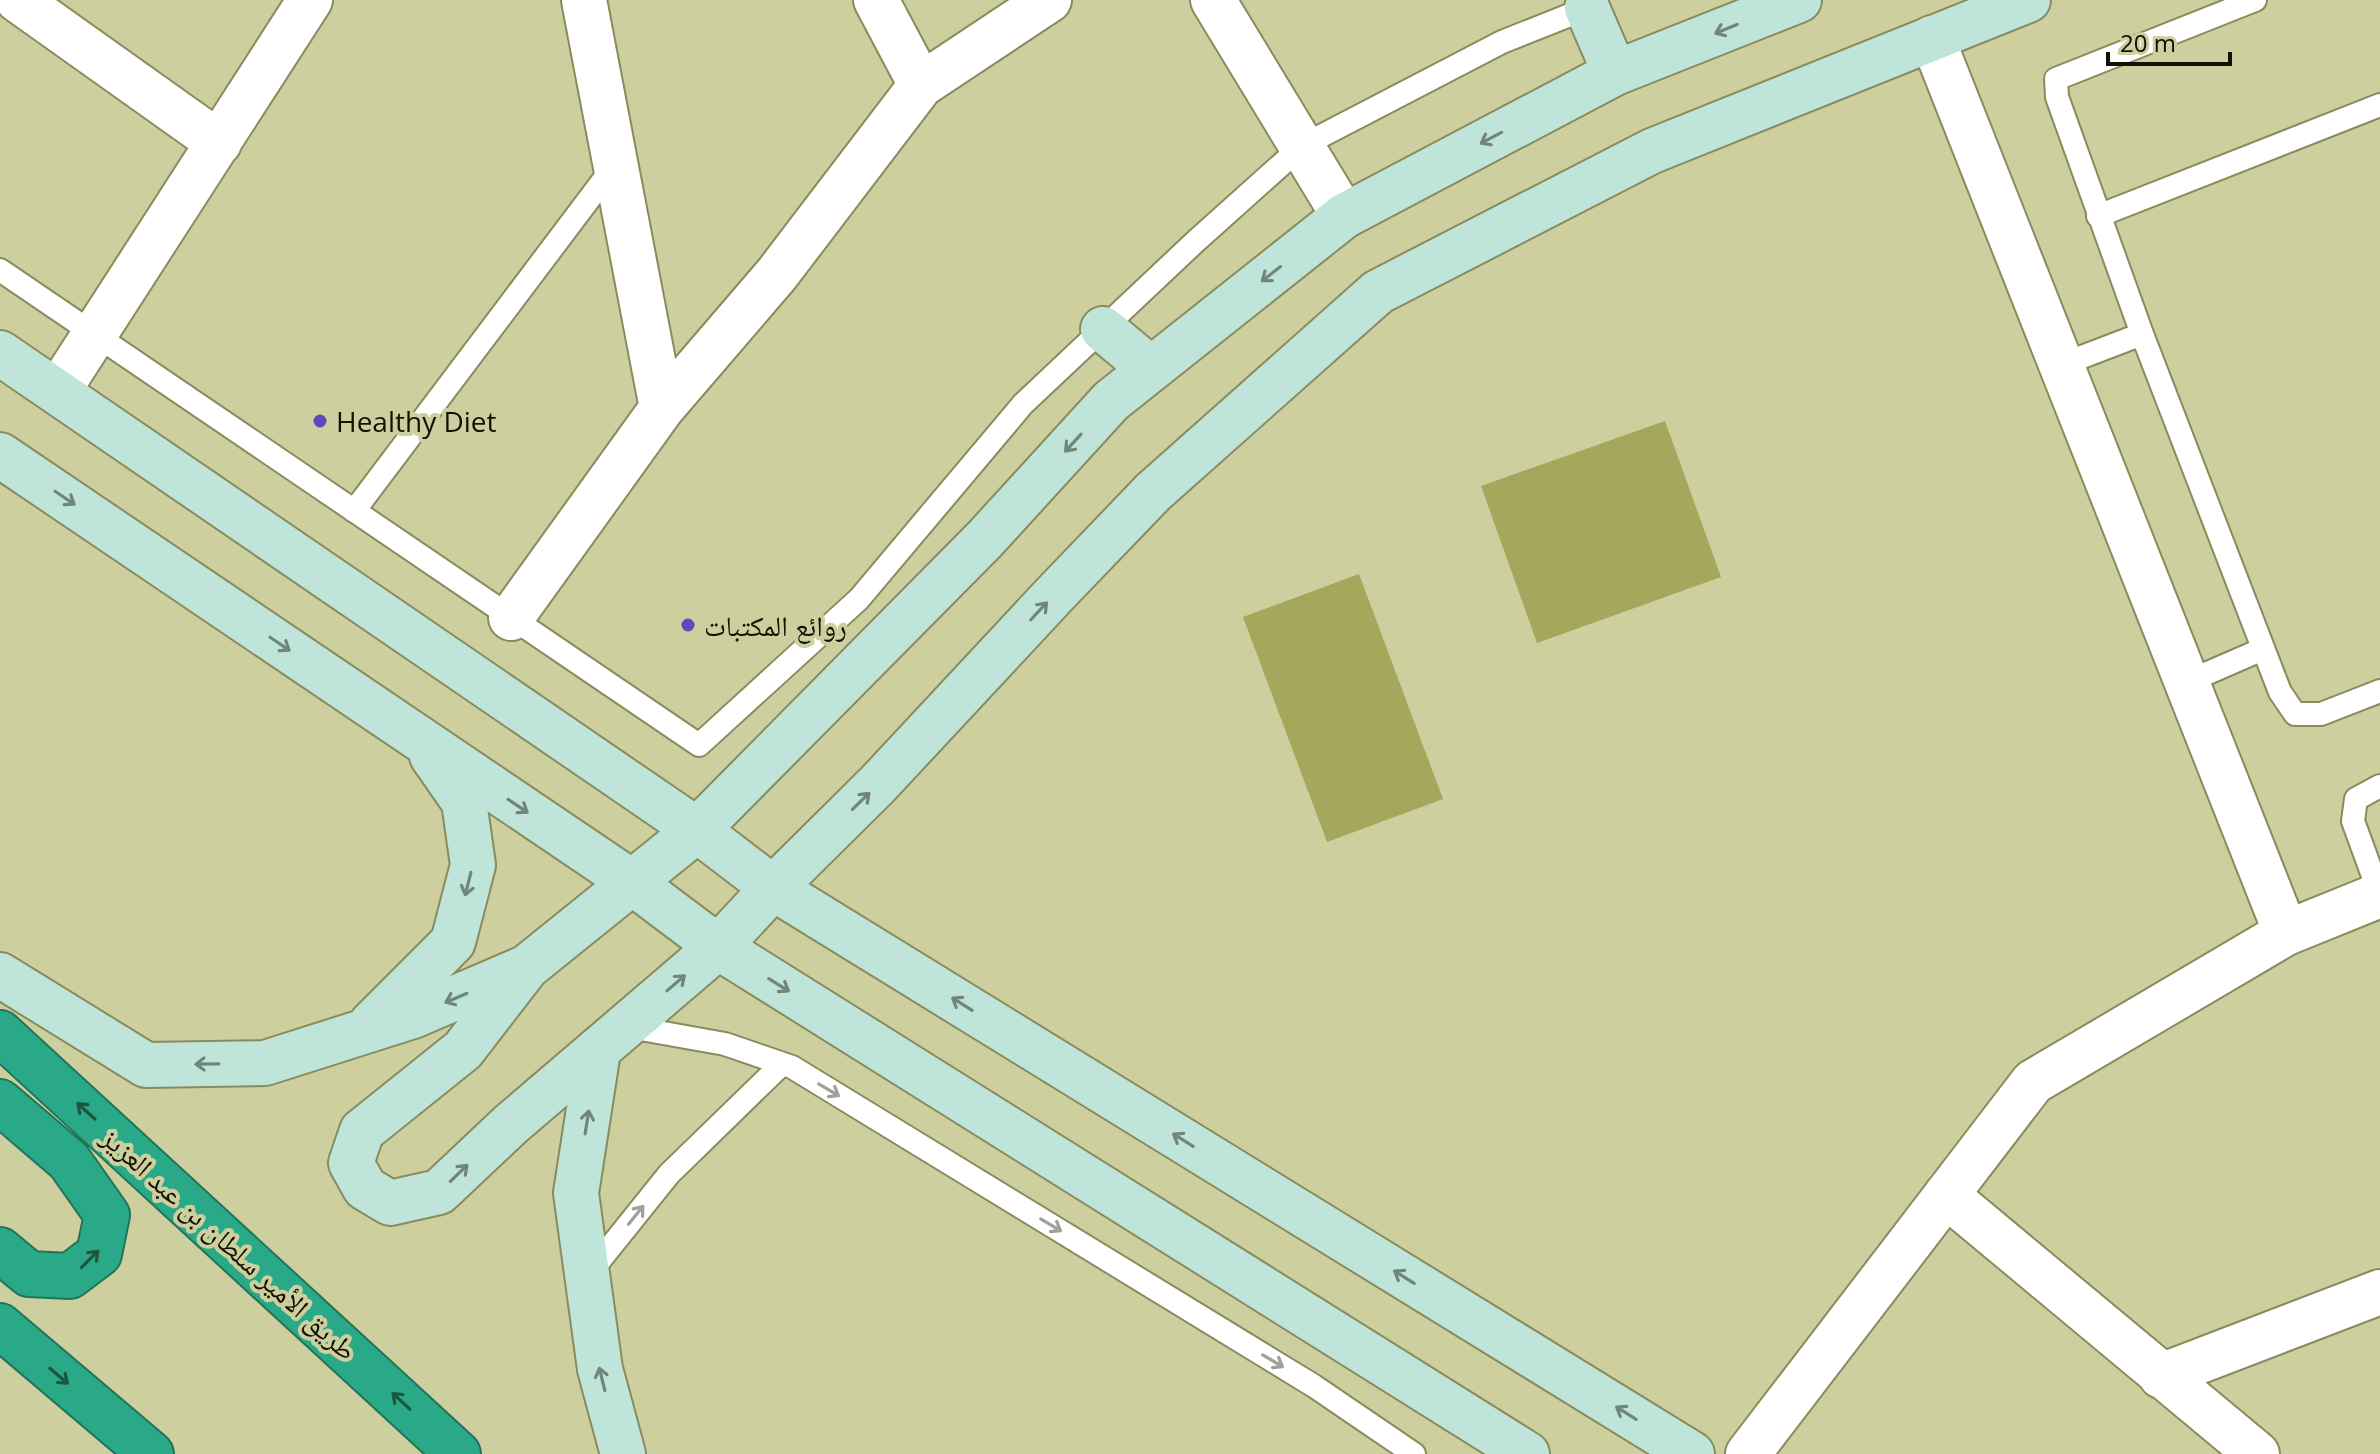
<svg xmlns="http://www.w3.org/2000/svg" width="2380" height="1454" font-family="'Open Sans','Noto Naskh Arabic',sans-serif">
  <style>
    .pitch { fill: #a5a75d }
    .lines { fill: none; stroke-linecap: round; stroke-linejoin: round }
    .lane-casing { stroke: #898b5d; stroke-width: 26 }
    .street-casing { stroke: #898b5d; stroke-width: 48 }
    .secondary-casing { stroke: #898b5d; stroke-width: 48 }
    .highway-casing { stroke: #217458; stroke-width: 48 }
    .lane { stroke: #fff; stroke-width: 22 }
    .street { stroke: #fff; stroke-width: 44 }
    .secondary { stroke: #bfe5db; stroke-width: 44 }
    .highway { stroke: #29a987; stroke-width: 44 }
    .oneway { stroke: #718679 }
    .oneway2 { stroke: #a0a09a }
    .oneway3 { stroke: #1c563e }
    .poi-dot { fill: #6445be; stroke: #cdcf9f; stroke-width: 3 }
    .labels { text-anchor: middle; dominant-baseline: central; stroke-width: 8; stroke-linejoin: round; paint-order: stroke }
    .poi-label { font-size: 28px; fill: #121202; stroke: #cdcf9f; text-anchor: start }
    .street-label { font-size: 28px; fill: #121202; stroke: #cdcf9f }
  </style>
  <rect width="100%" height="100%" fill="#cdcf9f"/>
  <path class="pitch" d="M 1665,421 L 1721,577 L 1537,643 L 1481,486 Z
    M 1359,574 L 1443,799 L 1327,842 L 1243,617 Z"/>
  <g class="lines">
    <defs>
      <path id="lane" d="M 2098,216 L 2380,105
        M 0,270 L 699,745 L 859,599 L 1023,404 L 1196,241 L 1302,146 L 1502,42 L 1595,5
        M 2142,334 L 2280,692 L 2295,714 L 2321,714 L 2380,691
        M 2061,365 L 2142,334 L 2057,97 L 2056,79 L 2255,0
        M 354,511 L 614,166
        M 2187,682 L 2263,649
        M 2380,895 L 2353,821 L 2356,799 L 2380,786
        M 624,1026 L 725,1044 L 792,1067 L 1314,1386 L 1414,1454
        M 588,1275 L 669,1174 L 782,1064"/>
      <path id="street" d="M 18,0 L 219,143
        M 584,0 L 662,408
        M 876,0 L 921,85
        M 1213,0 L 1344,216
        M 1932,38 L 2286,933
        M 58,391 L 310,0
        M 511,618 L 662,408 L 777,274 L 921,85 L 1049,0
        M 1946,1195 L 2257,1454
        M 2161,1376 L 2380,1292
        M 1748,1454 L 2033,1082 L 2286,933 L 2380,895"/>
      <path id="secondary" d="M 1799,0 L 1615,73 L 1344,216 L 1111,401 L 985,539 L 697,830 L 527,967 L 463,1050 L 362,1131 L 351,1163 L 365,1188 L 390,1203 L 439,1192 L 510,1125 L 718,947 L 773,888 L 878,784 L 1055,594 L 1153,492 L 1378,292 L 1652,151 L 2028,0
        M 1587,8 L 1615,73
        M 1103,329 L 1151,369
        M 0,353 L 697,830 L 773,888 L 1692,1454
        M 0,455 L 633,883 L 718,947 L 1527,1454
        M 0,975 L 146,1065 L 265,1063 L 413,1016 L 525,968
        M 371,1024 L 453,942 L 473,865 L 464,802 L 432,756
        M 598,1051 L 576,1193 L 600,1369 L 623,1454"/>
      <path id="highway" d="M 0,1033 L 458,1454
        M 0,1102 L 69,1161 L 107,1215 L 99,1254 L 70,1276 L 29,1274 L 0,1250
        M 0,1326 L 151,1454"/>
    </defs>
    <use href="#lane" class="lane-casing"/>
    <use href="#street" class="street-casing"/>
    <use href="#secondary" class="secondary-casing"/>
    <use href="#highway" class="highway-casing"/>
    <use href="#lane" class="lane"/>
    <use href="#street" class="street"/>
    <use href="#secondary" class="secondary"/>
    <use href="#highway" class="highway"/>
  </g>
  <defs><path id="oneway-shaft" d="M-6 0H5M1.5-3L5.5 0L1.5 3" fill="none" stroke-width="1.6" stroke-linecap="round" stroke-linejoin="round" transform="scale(2)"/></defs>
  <g class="oneway">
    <use href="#oneway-shaft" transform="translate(1726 29) rotate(158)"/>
    <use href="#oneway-shaft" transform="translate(1491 138) rotate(152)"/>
    <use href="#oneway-shaft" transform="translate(1271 274) rotate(142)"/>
    <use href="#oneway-shaft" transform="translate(1073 443) rotate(132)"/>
    <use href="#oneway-shaft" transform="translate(65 498) rotate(34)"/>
    <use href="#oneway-shaft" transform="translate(1039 611) rotate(-47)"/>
    <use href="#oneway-shaft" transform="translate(280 644) rotate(34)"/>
    <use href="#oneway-shaft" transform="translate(861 801) rotate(-44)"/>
    <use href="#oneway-shaft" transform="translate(518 806) rotate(34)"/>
    <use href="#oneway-shaft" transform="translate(468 884) rotate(104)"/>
    <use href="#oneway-shaft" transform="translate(676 983) rotate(-41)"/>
    <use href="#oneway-shaft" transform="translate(779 985) rotate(32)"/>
    <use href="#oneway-shaft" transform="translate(456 998) rotate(157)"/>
    <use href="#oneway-shaft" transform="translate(962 1004) rotate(-148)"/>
    <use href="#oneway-shaft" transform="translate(207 1064) rotate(179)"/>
    <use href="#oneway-shaft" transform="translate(587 1122) rotate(-81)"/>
    <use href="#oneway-shaft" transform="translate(1183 1140) rotate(-148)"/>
    <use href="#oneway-shaft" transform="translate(459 1173) rotate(-44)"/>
    <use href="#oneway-shaft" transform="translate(1404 1277) rotate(-148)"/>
    <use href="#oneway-shaft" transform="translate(602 1379) rotate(-104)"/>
    <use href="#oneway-shaft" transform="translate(1626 1413) rotate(-148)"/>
  </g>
  <g class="oneway2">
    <use href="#oneway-shaft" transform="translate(829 1090) rotate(31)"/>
    <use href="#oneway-shaft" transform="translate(636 1215) rotate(-51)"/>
    <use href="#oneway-shaft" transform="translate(1051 1225) rotate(31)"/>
    <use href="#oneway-shaft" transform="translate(1273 1361) rotate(31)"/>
  </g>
  <g class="oneway3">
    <use href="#oneway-shaft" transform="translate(86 1111) rotate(-138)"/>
    <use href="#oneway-shaft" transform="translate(90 1259) rotate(-45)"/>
    <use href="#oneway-shaft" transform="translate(59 1376) rotate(40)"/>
    <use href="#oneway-shaft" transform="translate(401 1401) rotate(-137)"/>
  </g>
  <g class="poi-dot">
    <circle cx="320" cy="421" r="8"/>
    <circle cx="688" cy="625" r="8"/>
  </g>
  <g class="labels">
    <g class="poi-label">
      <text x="336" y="421">Healthy Diet</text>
      <text x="704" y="625">روائع المكتبات</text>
    </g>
    <g class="street-label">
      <text transform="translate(230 1243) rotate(42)">طريق الأمير سلطان بن عبد العزيز</text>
    </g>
  </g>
  <path d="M2108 52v12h122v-12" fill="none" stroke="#121202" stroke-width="4"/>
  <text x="2120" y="52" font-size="24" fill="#121202" stroke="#cdcf9f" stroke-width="6" paint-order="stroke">20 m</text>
</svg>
